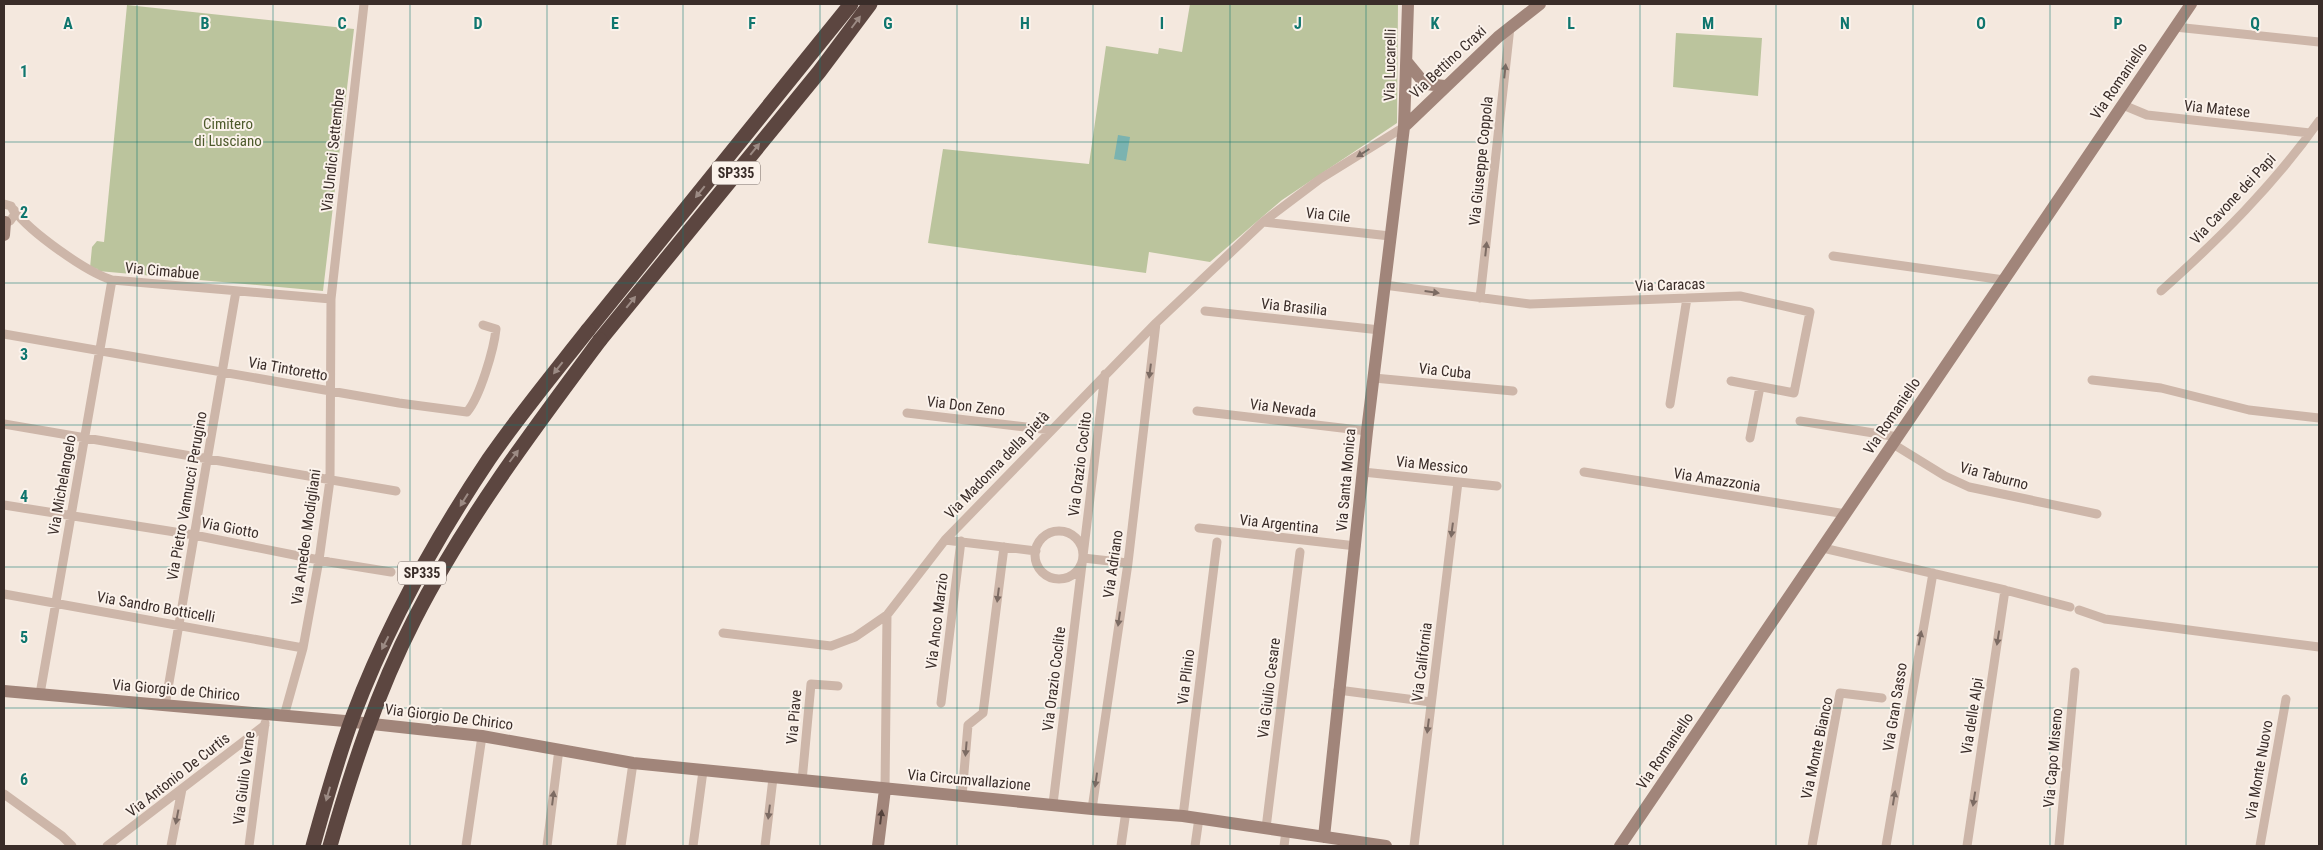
<svg xmlns="http://www.w3.org/2000/svg" width="2323" height="850" font-family="'Roboto Condensed',sans-serif">
  <style>
    .green { fill: #bbc49d }
    .water { fill: #7bb3b0 }
    .lines { fill: none; stroke-linecap: round; stroke-linejoin: round }
    .street { stroke: #cdb6a9; stroke-width: 9 }
    .secondary { stroke: #a1857a; stroke-width: 12 }
    .highway { stroke: #5c4640; stroke-width: 15 }
    .highway-bridge { stroke: #5c4640; stroke-width: 15 }
    .oneway { fill: #9c8b84 }
    .oneway2 { fill: #7c6b63 }
    .oneway3 { fill: #54433d }
    .grid { fill: none; stroke: #0f766e; stroke-width: 1; stroke-opacity: 0.55 }
    .labels { text-anchor: middle; dominant-baseline: central; stroke-width: 4; stroke-linejoin: round; paint-order: stroke }
    .shield { fill: #fbf2eb; stroke: #746863; stroke-width: 1 }
    .shield-label { font-size: 14px; font-weight: bold; fill: #3a2d29 }
    .street-label { font-size: 15px; fill: #3a2d29; stroke: #fbf2eb }
    .park-label { font-size: 15px; fill: #4d5a2b; stroke: #fbf2eb }
    .grid-label { font-size: 16px; text-anchor: middle; font-weight: bold; fill: #0f766e; stroke: #fbf2eb; stroke-width: 4; stroke-linejoin: round; paint-order: stroke }
  </style>
  <rect width="100%" height="100%" fill="#f4e8de"/>
  <path class="green" d="M 1190,4 L 1398,4 L 1397,123 L 1282,200 L 1210,262 L 1149,252 L 1146,273 L 928,243 L 943,149 L 1089,164 L 1106,46 L 1158,54 L 1159,48 L 1182,52 Z
    M 127,5 L 354,29 L 323,291 L 98,271 L 98,269 L 90,268 L 92,247 L 97,241 L 104,242 Z
    M 1676,33 L 1762,38 L 1758,96 L 1673,87 Z"/>
  <path class="water" d="M 1118,135 L 1130,137 L 1126,161 L 1114,159 Z"/>
  <g class="lines">
    <path class="street" d="M 2175,27 L 2319,42
      M 2123,105 L 2147,115 L 2310,133
      M 4,204 L 11,206 L 15,214 L 10,221 L 4,222
      M 14,210 C 30,232 86,272 112,280 L 331,299
      M 1263,222 L 1390,236
      M 1833,256 L 2004,280
      M 1384,285 L 1530,304 L 1740,296 L 1810,312 L 1794,393 L 1731,381
      M 2161,291 C 2219,239 2274,185 2319,121
      M 1480,298 L 1510,27
      M 1205,311 L 1380,330
      M 4,334 L 399,403 L 467,412 C 480,397 494,349 496,329 L 483,325
      M 1374,378 L 1513,391
      M 2092,380 L 2161,388 L 2249,410 L 2319,418
      M 1670,404 L 1687,298
      M 1197,411 L 1367,431
      M 907,413 L 1051,430
      M 1800,421 L 1898,437
      M 4,424 L 396,491
      M 1750,438 L 1760,387
      M 1893,444 L 1945,476 L 1969,487 L 2097,514
      M 1363,472 L 1497,486
      M 1584,472 L 1846,514
      M 4,505 L 194,535 L 329,562 L 391,572
      M 1199,528 L 1356,546
      M1035 555a24 24 0 1 1 48 0a24 24 0 1 1-48 0Z
      M 945,540 L 1036,551
      M 1823,548 L 2005,590 L 2070,607
      M 1083,558 L 1128,563
      M 4,594 L 303,648
      M 2079,610 L 2105,619 L 2319,647
      M 723,633 L 831,646 L 855,637 L 887,615
      M 1338,690 L 1431,702
      M 40,694 L 112,280
      M 941,703 L 961,541
      M 165,706 L 236,291
      M 284,716 L 303,648 L 319,560 L 330,480 L 331,299 L 364,4
      M 802,781 L 811,684 L 838,686
      M 885,789 L 887,615 L 945,540 L 1156,323 L 1263,222 L 1320,179 L 1404,127
      M 4,794 L 62,836 L 72,846
      M 962,796 L 968,725 L 983,713 L 1004,547
      M 1053,804 L 1105,374
      M 1092,809 L 1128,563 L 1156,323
      M 1183,816 L 1217,542
      M 1266,828 L 1300,552
      M 107,846 L 265,725
      M 171,846 L 182,789
      M 249,846 L 265,723
      M 466,846 L 482,736
      M 547,846 L 559,749
      M 621,846 L 633,763
      M 693,846 L 703,771
      M 765,846 L 773,778
      M 1121,846 L 1126,811
      M 1195,846 L 1199,818
      M 1284,846 L 1286,831
      M 1414,846 L 1458,482
      M 1812,846 L 1840,693 L 1882,698
      M 1886,846 L 1933,573
      M 1967,846 L 2005,590
      M 2059,846 L 2075,672
      M 2260,846 L 2286,699"/>
    <path class="secondary" d="M 1407,62 L 1425,84 L 1445,86
      M 1404,127 L 1498,37 L 1540,4
      M 4,235 L 5,222
      M 4,691 L 345,721 L 482,736 L 633,763 L 1092,809 L 1183,816 L 1386,846
      M 1324,837 L 1367,431 L 1404,127 L 1408,4
      M 878,846 L 885,789
      M 1620,846 L 2191,4"/>
    <path class="highway" d="M 588,330 L 851,4
      M 600,340 L 819,72 L 870,4"/>
    <path class="highway-bridge" d="M 313,846 C 325,803 337,759 353,716 C 387,626 436,538 489,459 C 520,414 555,372 588,330
      M 330,846 C 352,769 377,692 414,620 C 465,520 533,430 600,340"/>
  </g>
  <defs><path id="oneway-solid" d="M-6-.8H1V-3.2L6.5 0L1 3.2V.8H-6Z" transform="scale(1.25)"/></defs>
  <g class="oneway">
    <use href="#oneway-solid" transform="translate(856 22) rotate(-53)"/>
    <use href="#oneway-solid" transform="translate(755 149) rotate(-51)"/>
    <use href="#oneway-solid" transform="translate(700 192) rotate(129)"/>
    <use href="#oneway-solid" transform="translate(631 302) rotate(-51)"/>
    <use href="#oneway-solid" transform="translate(558 368) rotate(128)"/>
    <use href="#oneway-solid" transform="translate(514 456) rotate(-53)"/>
    <use href="#oneway-solid" transform="translate(464 500) rotate(122)"/>
    <use href="#oneway-solid" transform="translate(385 643) rotate(117)"/>
    <use href="#oneway-solid" transform="translate(328 794) rotate(106)"/>
  </g>
  <g class="oneway2">
    <use href="#oneway-solid" transform="translate(1505 71) rotate(-84)"/>
    <use href="#oneway-solid" transform="translate(1363 153) rotate(148)"/>
    <use href="#oneway-solid" transform="translate(1486 249) rotate(-84)"/>
    <use href="#oneway-solid" transform="translate(1432 292) rotate(8)"/>
    <use href="#oneway-solid" transform="translate(1150 371) rotate(97)"/>
    <use href="#oneway-solid" transform="translate(1452 530) rotate(97)"/>
    <use href="#oneway-solid" transform="translate(998 595) rotate(97)"/>
    <use href="#oneway-solid" transform="translate(1119 619) rotate(98)"/>
    <use href="#oneway-solid" transform="translate(1920 638) rotate(-79)"/>
    <use href="#oneway-solid" transform="translate(1998 638) rotate(99)"/>
    <use href="#oneway-solid" transform="translate(1428 726) rotate(97)"/>
    <use href="#oneway-solid" transform="translate(966 749) rotate(95)"/>
    <use href="#oneway-solid" transform="translate(1096 780) rotate(98)"/>
    <use href="#oneway-solid" transform="translate(553 798) rotate(-83)"/>
    <use href="#oneway-solid" transform="translate(1894 798) rotate(-81)"/>
    <use href="#oneway-solid" transform="translate(1974 799) rotate(99)"/>
    <use href="#oneway-solid" transform="translate(769 812) rotate(97)"/>
    <use href="#oneway-solid" transform="translate(177 817) rotate(101)"/>
  </g>
  <use class="oneway3" href="#oneway-solid" transform="translate(881 817) rotate(-83)"/>
  <path class="grid" d="M 137,4 L 137,846M 273,4 L 273,846M 410,4 L 410,846M 547,4 L 547,846M 683,4 L 683,846M 820,4 L 820,846M 957,4 L 957,846M 1093,4 L 1093,846M 1230,4 L 1230,846M 1366,4 L 1366,846M 1503,4 L 1503,846M 1640,4 L 1640,846M 1776,4 L 1776,846M 1913,4 L 1913,846M 2050,4 L 2050,846M 2186,4 L 2186,846M 4,142 L 2319,142M 4,283 L 2319,283M 4,425 L 2319,425M 4,567 L 2319,567M 4,708 L 2319,708"/>
  <g class="labels">
    <g class="shield">
      <rect x="712" y="161.5" width="48" height="23" rx="4"/>
      <rect x="398" y="561.5" width="48" height="23" rx="4"/>
    </g>
    <g class="shield-label">
      <text x="736" y="173">SP335</text>
      <text x="422" y="573">SP335</text>
    </g>
    <g class="street-label">
      <text transform="translate(1448 62) rotate(-43)">Via Bettino Craxi</text>
      <text transform="translate(1390 65) rotate(-89)">Via Lucarelli</text>
      <text transform="translate(2119 81) rotate(-56)">Via Romaniello</text>
      <text transform="translate(2217 109) rotate(6)">Via Matese</text>
      <text transform="translate(333 150) rotate(-84)">Via Undici Settembre</text>
      <text transform="translate(1481 161) rotate(-84)">Via Giuseppe Coppola</text>
      <text transform="translate(2233 199) rotate(-47)">Via Cavone dei Papi</text>
      <text transform="translate(1328 215) rotate(6)">Via Cile</text>
      <text transform="translate(162 271) rotate(5)">Via Cimabue</text>
      <text transform="translate(1670 285) rotate(-2)">Via Caracas</text>
      <text transform="translate(1294 307) rotate(6)">Via Brasilia</text>
      <text transform="translate(288 369) rotate(10)">Via Tintoretto</text>
      <text transform="translate(1445 371) rotate(6)">Via Cuba</text>
      <text transform="translate(966 406) rotate(7)">Via Don Zeno</text>
      <text transform="translate(1283 408) rotate(7)">Via Nevada</text>
      <text transform="translate(1892 416) rotate(-56)">Via Romaniello</text>
      <text transform="translate(1080 464) rotate(-83)">Via Orazio Coclito</text>
      <text transform="translate(997 465) rotate(-46)">Via Madonna della pietà</text>
      <text transform="translate(1432 465) rotate(6)">Via Messico</text>
      <text transform="translate(1994 476) rotate(15)">Via Taburno</text>
      <text transform="translate(1346 480) rotate(-85)">Via Santa Monica</text>
      <text transform="translate(1717 480) rotate(9)">Via Amazzonia</text>
      <text transform="translate(62 485) rotate(-80)">Via Michelangelo</text>
      <text transform="translate(187 496) rotate(-80)">Via Pietro Vannucci Perugino</text>
      <text transform="translate(1279 524) rotate(6)">Via Argentina</text>
      <text transform="translate(230 528) rotate(11)">Via Giotto</text>
      <text transform="translate(306 537) rotate(-82)">Via Amedeo Modigliani</text>
      <text transform="translate(1113 564) rotate(-82)">Via Adriano</text>
      <text transform="translate(156 607) rotate(10)">Via Sandro Botticelli</text>
      <text transform="translate(937 621) rotate(-83)">Via Anco Marzio</text>
      <text transform="translate(1422 662) rotate(-83)">Via California</text>
      <text transform="translate(1186 677) rotate(-83)">Via Plinio</text>
      <text transform="translate(1054 679) rotate(-83)">Via Orazio Coclite</text>
      <text transform="translate(1269 688) rotate(-83)">Via Giulio Cesare</text>
      <text transform="translate(176 690) rotate(5)">Via Giorgio de Chirico</text>
      <text transform="translate(1895 707) rotate(-81)">Via Gran Sasso</text>
      <text transform="translate(1972 716) rotate(-81)">Via delle Alpi</text>
      <text transform="translate(449 717) rotate(7)">Via Giorgio De Chirico</text>
      <text transform="translate(794 717) rotate(-85)">Via Piave</text>
      <text transform="translate(1817 748) rotate(-78)">Via Monte Bianco</text>
      <text transform="translate(1665 751) rotate(-56)">Via Romaniello</text>
      <text transform="translate(2053 758) rotate(-85)">Via Capo Miseno</text>
      <text transform="translate(2259 770) rotate(-80)">Via Monte Nuovo</text>
      <text transform="translate(178 775) rotate(-38)">Via Antonio De Curtis</text>
      <text transform="translate(244 778) rotate(-83)">Via Giulio Verne</text>
      <text transform="translate(969 780) rotate(5)">Via Circumvallazione</text>
    </g>
    <g class="park-label">
      <text x="228" y="124">Cimitero<tspan x="228" dy="17">di Lusciano</tspan></text>
    </g>
  </g>
  <g class="grid-label">
    <text x="68" y="29">A</text>
    <text x="205" y="29">B</text>
    <text x="342" y="29">C</text>
    <text x="478" y="29">D</text>
    <text x="615" y="29">E</text>
    <text x="752" y="29">F</text>
    <text x="888" y="29">G</text>
    <text x="1025" y="29">H</text>
    <text x="1162" y="29">I</text>
    <text x="1298" y="29">J</text>
    <text x="1435" y="29">K</text>
    <text x="1571" y="29">L</text>
    <text x="1708" y="29">M</text>
    <text x="1845" y="29">N</text>
    <text x="1981" y="29">O</text>
    <text x="2118" y="29">P</text>
    <text x="2255" y="29">Q</text>
    <text x="24" y="77">1</text>
    <text x="24" y="218">2</text>
    <text x="24" y="360">3</text>
    <text x="24" y="502">4</text>
    <text x="24" y="643">5</text>
    <text x="24" y="785">6</text>
  </g>
  <rect width="2323" height="850" fill="none" stroke="#3a2d29" stroke-width="10"/>
</svg>
